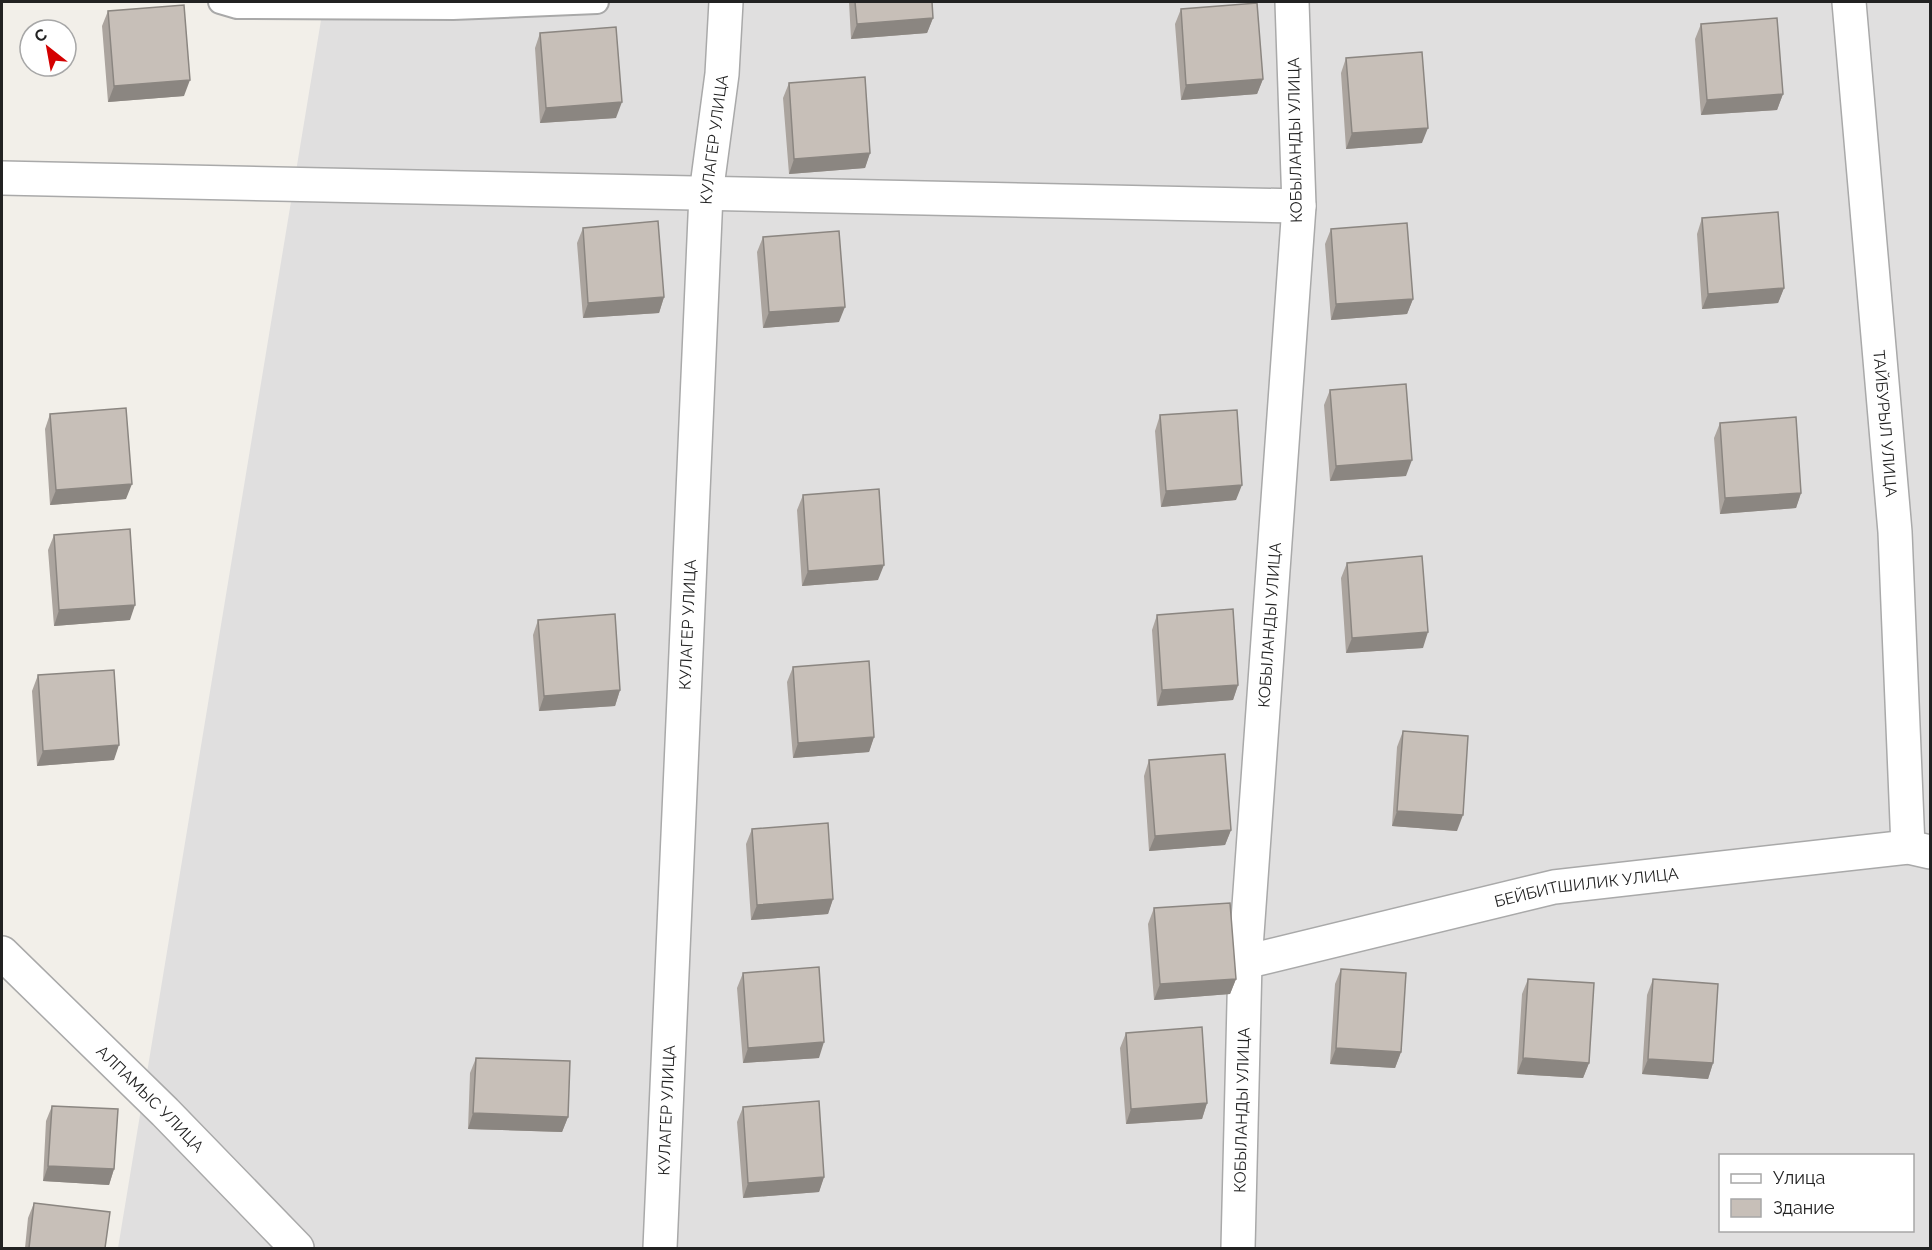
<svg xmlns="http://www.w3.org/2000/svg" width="1932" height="1250" font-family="Raleway,sans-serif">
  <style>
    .residential { fill: #e0dfdf; fill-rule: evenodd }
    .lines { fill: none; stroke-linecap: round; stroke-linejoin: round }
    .service-casing { stroke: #a9a9a9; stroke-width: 26 }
    .minor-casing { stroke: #a9a9a9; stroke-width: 36 }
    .service { stroke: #fff; stroke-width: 22 }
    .minor { stroke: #fff; stroke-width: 33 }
    .wall { fill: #aba49e }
    .shaded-wall { fill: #8b8681 }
    .building { fill: #c7bfb8; stroke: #8b8681; stroke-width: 1.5 }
    .labels { text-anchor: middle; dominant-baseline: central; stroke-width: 5; stroke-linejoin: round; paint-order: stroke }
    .street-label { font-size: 16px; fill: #222; stroke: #fff }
  </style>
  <rect width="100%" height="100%" fill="#f2efe9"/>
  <path class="residential" d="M 324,2 L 1930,2 L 1930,1248 L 118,1248 ZM 1720,1156 L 1912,1156 L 1912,1230 L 1720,1230 Z"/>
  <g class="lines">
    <defs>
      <path id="service" d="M 220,2 L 237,7 L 453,8 L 597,2"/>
      <g id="minor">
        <path id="s1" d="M 1849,2 L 1895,532 L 1908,847"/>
        <path d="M 2,178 L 1299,206"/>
        <path id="s2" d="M 2,953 L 165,1112 L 297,1248"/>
        <path id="s3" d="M 1245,962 L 1554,887 L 1908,847 L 1930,852"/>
        <path id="s4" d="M 660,1248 L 706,194 L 722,74 L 726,2"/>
        <path id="s5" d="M 1238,1248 L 1245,962 L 1299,206 L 1292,2"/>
      </g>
    </defs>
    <use href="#service" class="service-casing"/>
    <use href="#minor" class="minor-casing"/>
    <use href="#service" class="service"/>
    <use href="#minor" class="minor"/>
  </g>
  <path class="wall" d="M 849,2 L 932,2 L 933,18 L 927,33 L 851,39 Z
    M 1181,9 L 1263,79 L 1257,94 L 1181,100 L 1175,24 Z
    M 108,11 L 184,96 L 108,102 L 102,26 Z
    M 1701,24 L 1783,94 L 1777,110 L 1701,115 L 1695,39 Z
    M 540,33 L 616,118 L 540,123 L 535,48 Z
    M 1346,58 L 1422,143 L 1346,149 L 1341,73 Z
    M 789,83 L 870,153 L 865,168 L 789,174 L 783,98 Z
    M 1702,218 L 1784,288 L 1778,303 L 1702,309 L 1697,234 Z
    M 583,228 L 664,297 L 659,313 L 583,318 L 577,243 Z
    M 1331,229 L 1413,299 L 1407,314 L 1331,320 L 1325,244 Z
    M 763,237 L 839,322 L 763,328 L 757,252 Z
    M 1330,390 L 1406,476 L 1330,481 L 1324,405 Z
    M 50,414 L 126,499 L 50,505 L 45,429 Z
    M 1160,415 L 1236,500 L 1161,507 L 1155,431 Z
    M 1720,423 L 1801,493 L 1796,508 L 1720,514 L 1714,438 Z
    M 803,495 L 878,580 L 802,586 L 797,510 Z
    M 54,535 L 130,620 L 54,626 L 48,550 Z
    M 1347,563 L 1423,648 L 1346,653 L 1341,578 Z
    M 1157,615 L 1238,685 L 1233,700 L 1157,706 L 1152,630 Z
    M 538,620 L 620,690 L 615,706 L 539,711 L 533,635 Z
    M 793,667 L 874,737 L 869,752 L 793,758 L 787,682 Z
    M 38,675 L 114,760 L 37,766 L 32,691 Z
    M 1403,731 L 1457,831 L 1392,826 L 1397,747 Z
    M 1149,760 L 1231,830 L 1225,845 L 1149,851 L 1144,776 Z
    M 752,829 L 833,899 L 828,914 L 751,920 L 746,844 Z
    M 1154,908 L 1236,979 L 1230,994 L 1154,1000 L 1148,924 Z
    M 1341,969 L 1401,1052 L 1395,1068 L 1330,1064 L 1335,984 Z
    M 743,973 L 819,1058 L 743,1063 L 737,988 Z
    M 1528,979 L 1589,1063 L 1583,1078 L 1517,1074 L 1522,994 Z
    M 1653,979 L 1713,1063 L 1708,1079 L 1642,1074 L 1647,995 Z
    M 1126,1033 L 1207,1103 L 1202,1119 L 1126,1124 L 1120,1048 Z
    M 476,1058 L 568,1117 L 562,1132 L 468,1129 L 470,1073 Z
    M 52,1106 L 114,1169 L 109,1185 L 43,1181 L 46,1121 Z
    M 743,1107 L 824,1177 L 819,1192 L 743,1198 L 737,1122 Z
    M 34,1203 L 105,1248 L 25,1248 L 28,1218 Z"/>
  <path class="shaded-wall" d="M 933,18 L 927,33 L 851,39 L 857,24 Z
    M 1263,79 L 1257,94 L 1181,100 L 1186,85 Z
    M 190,80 L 184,96 L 108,102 L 114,86 Z
    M 1783,94 L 1777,110 L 1701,115 L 1707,100 Z
    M 622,102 L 616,118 L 540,123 L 546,108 Z
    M 1428,128 L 1422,143 L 1346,149 L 1352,133 Z
    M 870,153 L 865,168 L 789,174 L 794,159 Z
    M 1784,288 L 1778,303 L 1702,309 L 1708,294 Z
    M 664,297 L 659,313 L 583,318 L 588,303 Z
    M 1413,299 L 1407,314 L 1331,320 L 1336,304 Z
    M 845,307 L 839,322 L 763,328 L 769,312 Z
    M 1412,460 L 1406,476 L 1330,481 L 1336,466 Z
    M 132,484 L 126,499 L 50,505 L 56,490 Z
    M 1242,485 L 1236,500 L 1161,507 L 1166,491 Z
    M 1801,493 L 1796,508 L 1720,514 L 1725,498 Z
    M 884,565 L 878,580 L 802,586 L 808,571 Z
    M 135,605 L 130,620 L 54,626 L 59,610 Z
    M 1428,632 L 1423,648 L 1346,653 L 1352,638 Z
    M 1238,685 L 1233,700 L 1157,706 L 1162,690 Z
    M 620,690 L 615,706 L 539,711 L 544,696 Z
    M 874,737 L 869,752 L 793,758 L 798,743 Z
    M 119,745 L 114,760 L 37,766 L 43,751 Z
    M 1397,811 L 1463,815 L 1457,831 L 1392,826 Z
    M 1231,830 L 1225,845 L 1149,851 L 1155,836 Z
    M 833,899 L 828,914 L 751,920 L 757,905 Z
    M 1236,979 L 1230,994 L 1154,1000 L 1160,984 Z
    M 824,1042 L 819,1058 L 743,1063 L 748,1048 Z
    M 1336,1048 L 1401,1052 L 1395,1068 L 1330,1064 Z
    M 1523,1058 L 1589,1063 L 1583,1078 L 1517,1074 Z
    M 1648,1059 L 1713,1063 L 1708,1079 L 1642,1074 Z
    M 1207,1103 L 1202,1119 L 1126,1124 L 1131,1109 Z
    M 473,1113 L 568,1117 L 562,1132 L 468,1129 Z
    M 48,1166 L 114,1169 L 109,1185 L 43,1181 Z
    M 824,1177 L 819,1192 L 743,1198 L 748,1183 Z"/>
  <path class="building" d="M 855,2 L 932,2 L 933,18 L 857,24 Z
    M 1257,3 L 1263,79 L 1186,85 L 1181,9 Z
    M 184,5 L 190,80 L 114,86 L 108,11 Z
    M 1777,18 L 1783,94 L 1707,100 L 1701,24 Z
    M 616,27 L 622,102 L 546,108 L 540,33 Z
    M 1422,52 L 1428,128 L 1352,133 L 1346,58 Z
    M 865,77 L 870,153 L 794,159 L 789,83 Z
    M 1778,212 L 1784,288 L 1708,294 L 1702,218 Z
    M 658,221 L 664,297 L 588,303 L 583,228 Z
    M 1407,223 L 1413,299 L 1336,304 L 1331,229 Z
    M 839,231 L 845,307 L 769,312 L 763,237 Z
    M 1406,384 L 1412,460 L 1336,466 L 1330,390 Z
    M 126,408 L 132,484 L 56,490 L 50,414 Z
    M 1237,410 L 1242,485 L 1166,491 L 1160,415 Z
    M 1796,417 L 1801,493 L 1725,498 L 1720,423 Z
    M 879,489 L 884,565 L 808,571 L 803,495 Z
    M 130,529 L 135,605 L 59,610 L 54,535 Z
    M 1422,556 L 1428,632 L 1352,638 L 1347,563 Z
    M 1233,609 L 1238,685 L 1162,690 L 1157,615 Z
    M 615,614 L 620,690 L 544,696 L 538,620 Z
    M 869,661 L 874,737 L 798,743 L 793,667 Z
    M 114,670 L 119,745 L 43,751 L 38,675 Z
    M 1403,731 L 1468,736 L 1463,815 L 1397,811 Z
    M 1225,754 L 1231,830 L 1155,836 L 1149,760 Z
    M 828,823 L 833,899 L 757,905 L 752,829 Z
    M 1230,903 L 1236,979 L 1160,984 L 1154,908 Z
    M 819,967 L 824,1042 L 748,1048 L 743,973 Z
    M 1341,969 L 1406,973 L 1401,1052 L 1336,1048 Z
    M 1528,979 L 1594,983 L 1589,1063 L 1523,1058 Z
    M 1653,979 L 1718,984 L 1713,1063 L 1648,1059 Z
    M 1202,1027 L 1207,1103 L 1131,1109 L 1126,1033 Z
    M 476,1058 L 570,1061 L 568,1117 L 473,1113 Z
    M 819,1101 L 824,1177 L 748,1183 L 743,1107 Z
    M 52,1106 L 118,1109 L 114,1169 L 48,1166 Z
    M 34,1203 L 110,1212 L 105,1248 L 29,1248 Z"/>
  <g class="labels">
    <g class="street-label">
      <text stroke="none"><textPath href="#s4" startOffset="1110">КУЛАГЕР УЛИЦА</textPath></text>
      <text transform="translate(1295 140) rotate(-91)">КОБЫЛАНДЫ УЛИЦА</text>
      <text stroke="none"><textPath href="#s1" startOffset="423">ТАЙБУРЫЛ УЛИЦА</textPath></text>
      <text stroke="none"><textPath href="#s4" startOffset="624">КУЛАГЕР УЛИЦА</textPath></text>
      <text stroke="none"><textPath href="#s5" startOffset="624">КОБЫЛАНДЫ УЛИЦА</textPath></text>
      <text stroke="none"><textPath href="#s3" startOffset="350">БЕЙБИТШИЛИК УЛИЦА</textPath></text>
      <text stroke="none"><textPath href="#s2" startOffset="208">АЛПАМЫС УЛИЦА</textPath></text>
      <text stroke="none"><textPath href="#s4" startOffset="138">КУЛАГЕР УЛИЦА</textPath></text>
      <text stroke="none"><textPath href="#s5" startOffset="138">КОБЫЛАНДЫ УЛИЦА</textPath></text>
    </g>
  </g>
  <rect width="1932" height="1250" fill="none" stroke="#222222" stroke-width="6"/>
  <rect x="1719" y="1154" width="195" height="78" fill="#ffffff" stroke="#a7a7a7" stroke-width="1.5"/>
  <rect x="1731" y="1174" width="30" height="9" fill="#ffffff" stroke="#a7a7a7" stroke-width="1.5"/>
  <text x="1773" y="1184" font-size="18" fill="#222222">Улица</text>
  <rect x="1731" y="1199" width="30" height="18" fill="#c7bfb8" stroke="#a7a7a7" stroke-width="1.5"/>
  <text x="1773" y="1214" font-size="18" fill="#222222">Здание</text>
  <g transform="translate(48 48) rotate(329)"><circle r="28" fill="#ffffff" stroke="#a7a7a7" stroke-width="1.5"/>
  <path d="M0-4.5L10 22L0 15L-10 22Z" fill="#d40000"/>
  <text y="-9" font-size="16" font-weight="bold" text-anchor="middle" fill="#222222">С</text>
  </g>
</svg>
